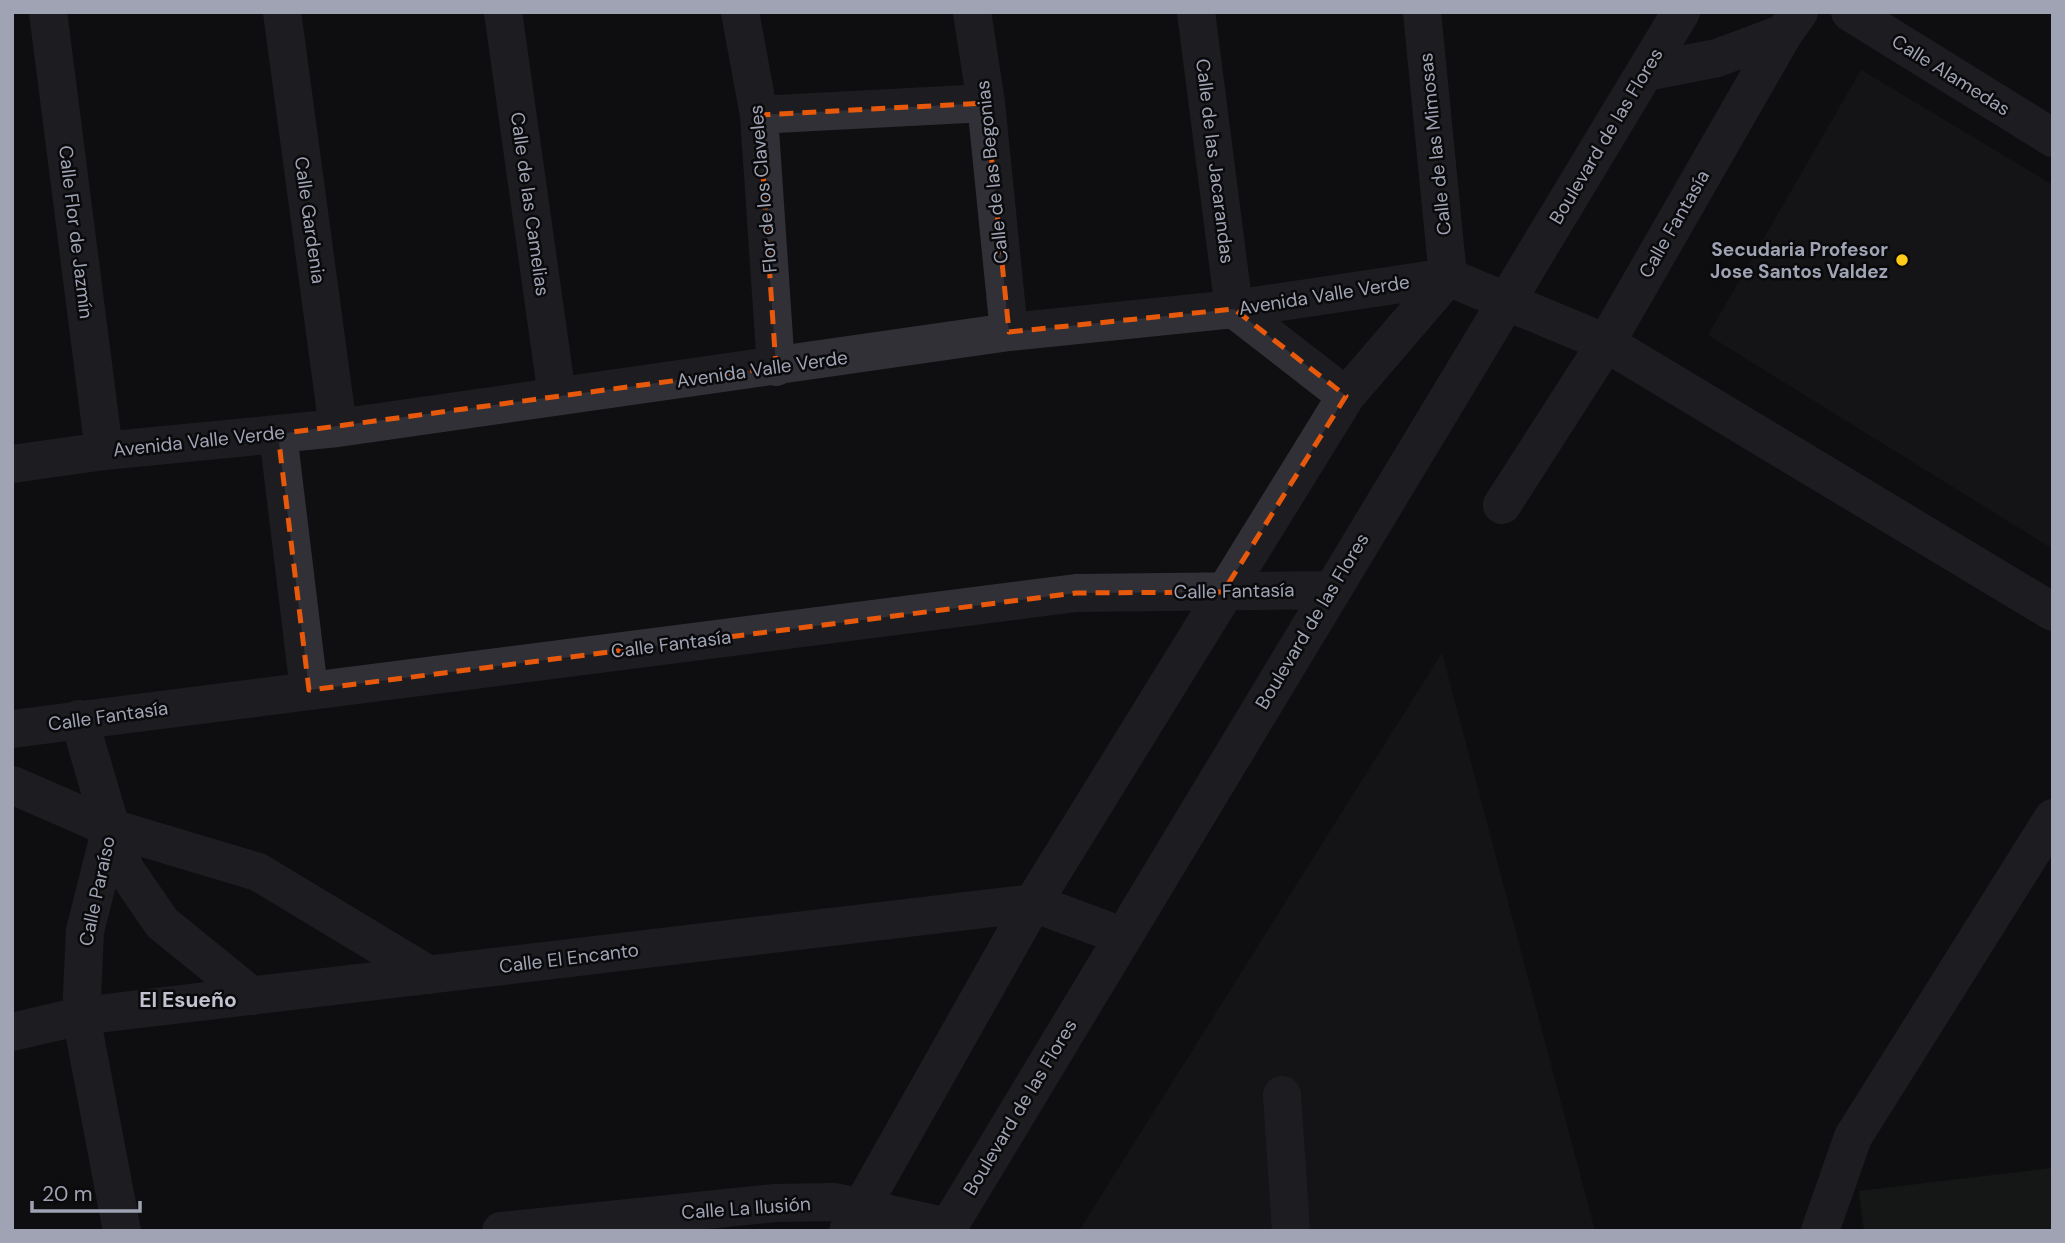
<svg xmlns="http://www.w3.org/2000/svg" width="2065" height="1243" font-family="'DM Sans',sans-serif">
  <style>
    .built { fill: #1b1b1e }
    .green { fill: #1b231d }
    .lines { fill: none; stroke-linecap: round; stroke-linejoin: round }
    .minor { stroke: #303036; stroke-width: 38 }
    .marked { fill: none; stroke: #e8590c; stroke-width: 5; stroke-dasharray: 14 9; stroke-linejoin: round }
    .poi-dot { fill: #ffcb19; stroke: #0a0a0c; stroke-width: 2.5 }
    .labels { text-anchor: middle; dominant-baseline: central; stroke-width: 5; stroke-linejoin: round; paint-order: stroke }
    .street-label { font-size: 19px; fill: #9fa3b3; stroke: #0a0a0c }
    .poi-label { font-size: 19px; font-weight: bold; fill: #9fa3b3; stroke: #0a0a0c; text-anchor: end }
    .neighbourhood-label { font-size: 21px; font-weight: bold; fill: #c0c2cf; stroke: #0a0a0c }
  </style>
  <rect width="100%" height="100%" fill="#0f0f11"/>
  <path class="built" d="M 1861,70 L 2053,185 L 2053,549 L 1708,335 Z
    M 1442,653 L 1595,1231 L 1079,1231 Z"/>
  <path class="green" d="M 2053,1168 L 2053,1231 L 1864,1231 L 1859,1191 Z"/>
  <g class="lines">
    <path class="minor" d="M 48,12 L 104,451
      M 282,12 L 338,428
      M 503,12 L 557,396
      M 740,12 L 759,115 L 776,367
      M 972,12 L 986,103 L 1009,332
      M 1196,12 L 1234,309 L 1346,396
      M 1850,12 L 2053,138
      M 1646,72 L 1717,58 L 1784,33
      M 759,115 L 986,103
      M 278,434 L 309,690
      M 12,464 L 104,451 L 338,428 L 1009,332 L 1234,309 L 1448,277 L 1606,343 L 2053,612
      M 1502,505 L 1606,343 L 1784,33 L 1799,12
      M 79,719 L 111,828 L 85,931 L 81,1016 L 122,1231
      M 12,729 L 1076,593 L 1331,590
      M 12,785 L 111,828 L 258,872 L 429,975
      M 111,828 L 125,869 L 162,923 L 252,996
      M 12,1032 L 81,1016 L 1033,903 L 1122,936
      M 1282,1095 L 1291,1231
      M 501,1231 L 776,1203 L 835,1202 L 948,1227
      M 848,1231 L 1033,903 L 1346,396 L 1448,277 L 1422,12
      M 946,1231 L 1681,12
      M 1820,1231 L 1853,1137 L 2053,818"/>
  </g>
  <path d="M0 0H2065V1243H0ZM 986,103 L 1009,332 L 1234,309 L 1346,396 L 1223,592 L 1076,593 L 309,690 L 278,434 L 776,367 L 759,115 Z" fill="#0f0f11" fill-opacity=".55" fill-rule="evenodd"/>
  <path class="marked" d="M 986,103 L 1009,332 L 1234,309 L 1346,396 L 1223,592 L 1076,593 L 309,690 L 278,434 L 776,367 L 759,115 Z"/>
  <circle class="poi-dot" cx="1902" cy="260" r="7"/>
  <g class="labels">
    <g class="street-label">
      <text transform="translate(1951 75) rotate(32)">Calle Alamedas</text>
      <text transform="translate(1606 136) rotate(-59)">Boulevard de las Flores</text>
      <text transform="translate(1435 144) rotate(-96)">Calle de las Mimosas</text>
      <text transform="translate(1215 161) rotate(83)">Calle de las Jacarandas</text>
      <text transform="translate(992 172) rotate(-96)">Calle de las Begonias</text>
      <text transform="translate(763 189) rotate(-95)">Flor de los Claveles</text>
      <text transform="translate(530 204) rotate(82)">Calle de las Camelias</text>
      <text transform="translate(310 220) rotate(82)">Calle Gardenia</text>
      <text transform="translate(1674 224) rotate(-60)">Calle Fantasía</text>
      <text transform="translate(76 232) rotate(83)">Calle Flor de Jazmín</text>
      <text transform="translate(1324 295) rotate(-9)">Avenida Valle Verde</text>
      <text transform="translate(762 369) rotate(-8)">Avenida Valle Verde</text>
      <text transform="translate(199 441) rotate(-6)">Avenida Valle Verde</text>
      <text transform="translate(1234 591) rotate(-1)">Calle Fantasía</text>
      <text transform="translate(1312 621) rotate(-59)">Boulevard de las Flores</text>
      <text transform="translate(671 644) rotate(-7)">Calle Fantasía</text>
      <text transform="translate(108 716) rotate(-8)">Calle Fantasía</text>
      <text transform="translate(97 891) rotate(-78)">Calle Paraíso</text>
      <text transform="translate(569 958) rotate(-7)">Calle El Encanto</text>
      <text transform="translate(1020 1107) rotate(-59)">Boulevard de las Flores</text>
      <text transform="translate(746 1208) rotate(-4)">Calle La Ilusión</text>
    </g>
    <g class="poi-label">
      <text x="1888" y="249">Secudaria Profesor<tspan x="1888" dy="22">Jose Santos Valdez</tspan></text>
    </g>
    <g class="neighbourhood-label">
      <text x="188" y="1000">El Esueño</text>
    </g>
  </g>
  <rect width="2065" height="1243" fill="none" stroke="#9fa3b3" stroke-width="28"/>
  <path d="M32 1201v10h108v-10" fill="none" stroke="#9fa3b3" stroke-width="3.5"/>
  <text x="42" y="1201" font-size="21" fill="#9fa3b3" stroke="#0a0a0c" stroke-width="5" paint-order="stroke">20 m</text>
</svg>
